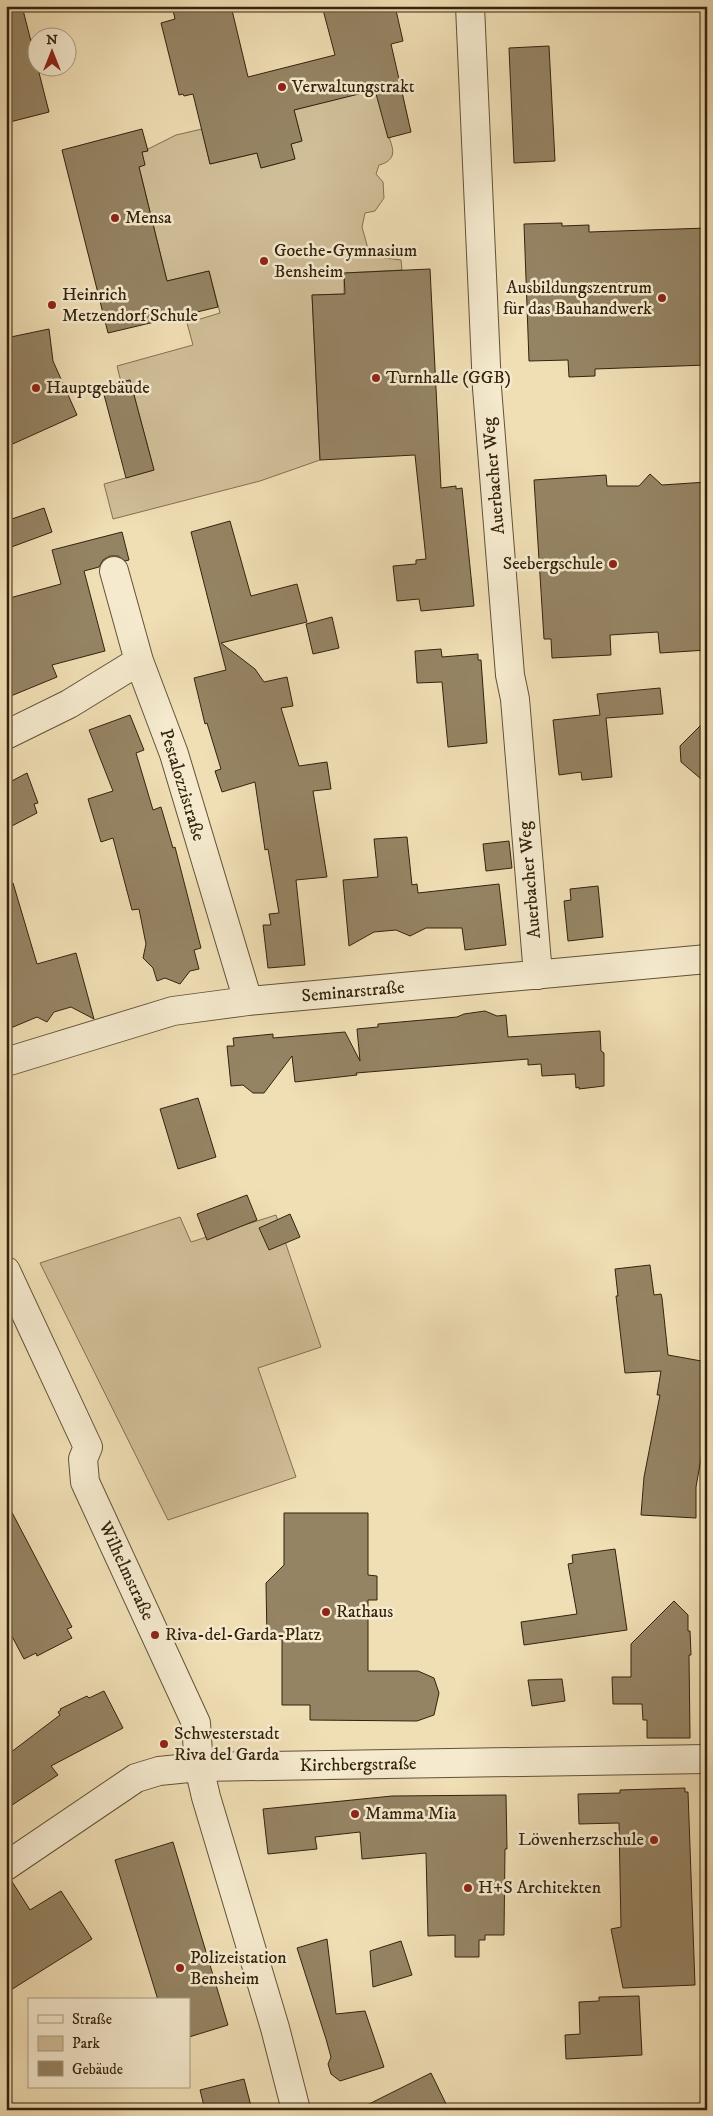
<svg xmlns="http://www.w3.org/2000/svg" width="713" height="2116" font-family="'IM FELL DW Pica',serif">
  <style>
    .green { fill: #d0be98; stroke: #827052 }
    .building { fill: #958464; stroke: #33230d }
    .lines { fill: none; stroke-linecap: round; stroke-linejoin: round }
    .minor-casing { stroke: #625237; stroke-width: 30 }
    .minor { stroke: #f5eace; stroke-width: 28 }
    .poi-dot { fill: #8f2418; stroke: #f5eace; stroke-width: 2 }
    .labels { text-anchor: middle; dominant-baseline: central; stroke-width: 5; stroke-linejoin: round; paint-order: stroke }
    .poi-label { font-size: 18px; fill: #33230d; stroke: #f5eace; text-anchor: start }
    .street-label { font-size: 18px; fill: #33230d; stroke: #f5eace }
  </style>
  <rect width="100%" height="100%" fill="#f0deb4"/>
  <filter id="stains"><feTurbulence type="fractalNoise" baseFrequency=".004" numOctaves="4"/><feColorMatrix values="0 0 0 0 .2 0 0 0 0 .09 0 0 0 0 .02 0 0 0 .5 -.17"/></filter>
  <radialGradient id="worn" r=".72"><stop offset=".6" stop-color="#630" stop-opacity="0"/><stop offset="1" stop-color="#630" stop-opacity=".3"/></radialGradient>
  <path class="green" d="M 400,83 L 408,120 L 385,126 C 389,141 403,159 379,165 L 376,174 L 383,182 L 384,198 L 375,211 L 365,213 L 362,227 L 370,256 L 401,260 L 402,270 L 344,273 L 344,294 L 312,295 L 320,460 L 260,481 L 113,519 L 104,484 L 154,470 L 130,380 L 121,382 L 117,366 L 193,345 L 187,323 L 220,313 L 209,271 L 167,281 L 139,167 L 142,152 L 176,135 L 202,129 L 210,164 L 257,153 L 261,168 L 295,159 L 291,144 L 302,141 L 294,110 Z
    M 276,1215 L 321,1347 L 258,1368 L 296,1477 L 168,1520 L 40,1263 L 180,1217 L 191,1242 Z"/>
  <path class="building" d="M 6,6 L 22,6 L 49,112 L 6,123 Z
    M 172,6 L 231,6 L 248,77 L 335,55 L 322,6 L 395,6 L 403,41 L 391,44 L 411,132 L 388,138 L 375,90 L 294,110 L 302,141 L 291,144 L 295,159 L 261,168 L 257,153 L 210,164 L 193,94 L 184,96 L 183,94 L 179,95 L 161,23 L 175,19 Z
    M 549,46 L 555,161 L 514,163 L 509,48 Z
    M 142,129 L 148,151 L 142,152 L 145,165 L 139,167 L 167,281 L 209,271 L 218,307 L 108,333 L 62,150 Z
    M 562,223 L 562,226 L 589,225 L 589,232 L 707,228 L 707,365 L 595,369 L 595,376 L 569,377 L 568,360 L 529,361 L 524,224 Z
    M 430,269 L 441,488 L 456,486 L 456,489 L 462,488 L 474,606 L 421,611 L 419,599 L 397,601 L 393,566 L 416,564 L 416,560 L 426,559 L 415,455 L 320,460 L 312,295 L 345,294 L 344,273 Z
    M 49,329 L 53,361 L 77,415 L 6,447 L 6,338 Z
    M 130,380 L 154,470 L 126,478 L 102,387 Z
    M 650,474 L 662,485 L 707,482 L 707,650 L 660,653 L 658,632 L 610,635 L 611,655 L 552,658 L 551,639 L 544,639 L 534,480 L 606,475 L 607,486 L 639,486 Z
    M 44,508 L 52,532 L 6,549 L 6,521 Z
    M 230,521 L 251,596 L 297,584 L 307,622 L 221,643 L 255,669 L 264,682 L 287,677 L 293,706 L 281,708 L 299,766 L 327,762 L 331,789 L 313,791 L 327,877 L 296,880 L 305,965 L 268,968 L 263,925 L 271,925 L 269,914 L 279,913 L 268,849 L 265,850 L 255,782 L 222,792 L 215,771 L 221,769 L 207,723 L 205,724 L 194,678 L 226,670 L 191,532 Z
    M 122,532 L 129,560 L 125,561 L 118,556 L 110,556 L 103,560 L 99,567 L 84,571 L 105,651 L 52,665 L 57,677 L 6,698 L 6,599 L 61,584 L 52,550 Z
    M 332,617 L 339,648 L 313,654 L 306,624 Z
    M 441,649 L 442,657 L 478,654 L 478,660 L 481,660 L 487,743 L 448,747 L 442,682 L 417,683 L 415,651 Z
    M 660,688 L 663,714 L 606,718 L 612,777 L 582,780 L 581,772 L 559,775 L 553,720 L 600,715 L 597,694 Z
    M 130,715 L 144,750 L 136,753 L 153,810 L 161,807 L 173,848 L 175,847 L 201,948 L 194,950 L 199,969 L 190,971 L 180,984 L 165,978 L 157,981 L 153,968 L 143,958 L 146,944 L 139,909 L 132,910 L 113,838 L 101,842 L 88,799 L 113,791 L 89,730 Z
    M 707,719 L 707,784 L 681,762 L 680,746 Z
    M 27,773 L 38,803 L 34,804 L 37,813 L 6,829 L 6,784 Z
    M 407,837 L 412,885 L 417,884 L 418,893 L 499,884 L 506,945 L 465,950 L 462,928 L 426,928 L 410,936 L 396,930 L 374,932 L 349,946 L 343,880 L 378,877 L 374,839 Z
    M 509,841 L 512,868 L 486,871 L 483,844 Z
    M 6,883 L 13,883 L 37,964 L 76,953 L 94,1019 L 71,1007 L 54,1012 L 47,1022 L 37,1017 L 6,1030 Z
    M 598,886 L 603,937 L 568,941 L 564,901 L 571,900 L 570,889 Z
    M 485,1011 L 497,1016 L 506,1015 L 508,1037 L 600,1031 L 601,1051 L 604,1053 L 604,1086 L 579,1089 L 579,1087 L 576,1088 L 575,1074 L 542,1076 L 541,1064 L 528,1065 L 528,1059 L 356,1073 L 357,1075 L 295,1082 L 292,1056 L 264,1093 L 253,1093 L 243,1085 L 231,1086 L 227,1046 L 234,1046 L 233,1038 L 273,1034 L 273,1038 L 345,1032 L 360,1061 L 357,1029 L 378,1027 L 378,1024 L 457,1017 L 464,1014 Z
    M 198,1098 L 216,1157 L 178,1169 L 160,1109 Z
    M 247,1195 L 257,1220 L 207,1240 L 197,1214 Z
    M 290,1214 L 300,1237 L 269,1250 L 259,1228 Z
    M 650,1265 L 654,1295 L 661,1294 L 662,1298 L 668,1355 L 707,1362 L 707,1445 L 703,1447 L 696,1487 L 696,1518 L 641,1515 L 644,1477 L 660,1395 L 657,1395 L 661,1371 L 625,1373 L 616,1296 L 618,1296 L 615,1269 Z
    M 6,1501 L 72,1627 L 67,1629 L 72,1638 L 37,1656 L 36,1653 L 24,1659 L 6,1625 Z
    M 284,1513 L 368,1513 L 368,1575 L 377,1576 L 377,1600 L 368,1600 L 368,1671 L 418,1671 L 434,1678 L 439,1693 L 434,1715 L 417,1721 L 310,1720 L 310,1705 L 282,1705 L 282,1639 L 267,1639 L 266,1583 L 284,1565 Z
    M 615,1549 L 627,1630 L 524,1645 L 521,1622 L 577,1614 L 568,1564 L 573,1563 L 572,1555 Z
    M 674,1601 L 688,1615 L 688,1631 L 690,1631 L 691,1655 L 689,1655 L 690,1738 L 647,1738 L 647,1720 L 643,1720 L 642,1704 L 613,1704 L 612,1677 L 631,1677 L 631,1644 Z
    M 562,1679 L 565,1701 L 532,1706 L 528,1680 Z
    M 104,1691 L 123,1728 L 51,1766 L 58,1775 L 6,1809 L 6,1756 L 60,1715 L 58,1712 L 61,1710 L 60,1709 L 87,1696 L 89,1698 Z
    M 685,1788 L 685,1792 L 688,1792 L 695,1985 L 623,1988 L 611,1929 L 621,1927 L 619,1823 L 579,1824 L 578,1794 L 620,1793 L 620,1790 Z
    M 506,1795 L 507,1849 L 505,1849 L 504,1935 L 485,1935 L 485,1940 L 479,1940 L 479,1957 L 455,1957 L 455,1935 L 428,1936 L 426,1853 L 362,1859 L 360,1832 L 315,1837 L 317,1849 L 268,1854 L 263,1809 L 392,1796 Z
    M 173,1842 L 228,2025 L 189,2037 L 189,2000 L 158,2000 L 115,1860 Z
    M 11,1880 L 30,1910 L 61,1891 L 92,1939 L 6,1993 L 6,1881 Z
    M 327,1939 L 336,2014 L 365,2011 L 384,2067 L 340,2081 L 331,2074 L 328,2064 L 331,2057 L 326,2039 L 297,1948 Z
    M 401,1941 L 412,1975 L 373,1987 L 370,1951 Z
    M 639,1996 L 642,2055 L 566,2059 L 565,2035 L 580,2034 L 579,2002 L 599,2001 L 599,1997 Z
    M 431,2073 L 449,2110 L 357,2110 Z
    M 244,2079 L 252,2110 L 205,2110 L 200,2090 Z"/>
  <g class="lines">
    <defs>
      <path id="minor" d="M 470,6 L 487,388 L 510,675 L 515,699 L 538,975
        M 114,571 L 139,661 L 174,754 L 248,1001
        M 6,735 L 69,704 L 139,661
        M 6,1062 L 173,1011 L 248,1001 L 707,959
        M 6,1271 L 88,1447 L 83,1459 L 85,1482 L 196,1723 L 199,1767 L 206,1797 L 275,2028 L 296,2110
        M 6,1866 L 136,1778 L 159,1771 L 199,1767 L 707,1759"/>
    </defs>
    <use href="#minor" class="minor-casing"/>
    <use href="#minor" class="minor"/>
  </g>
  <g class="poi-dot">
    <circle cx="282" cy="87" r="5"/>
    <circle cx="115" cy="218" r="5"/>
    <circle cx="264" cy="261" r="5"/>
    <circle cx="662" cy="298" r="5"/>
    <circle cx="52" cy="305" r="5"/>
    <circle cx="376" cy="378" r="5"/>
    <circle cx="36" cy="388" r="5"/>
    <circle cx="613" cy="564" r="5"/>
    <circle cx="326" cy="1612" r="5"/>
    <circle cx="155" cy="1635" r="5"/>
    <circle cx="164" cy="1744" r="5"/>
    <circle cx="355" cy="1814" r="5"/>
    <circle cx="654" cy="1840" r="5"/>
    <circle cx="468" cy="1888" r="5"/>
    <circle cx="180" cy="1968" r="5"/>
  </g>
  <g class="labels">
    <g class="poi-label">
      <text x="292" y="87">Verwaltungstrakt</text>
      <text x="125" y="218">Mensa</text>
      <text x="274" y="251">Goethe-Gymnasium<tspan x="274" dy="21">Bensheim</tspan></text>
      <text x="652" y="288" text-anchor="end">Ausbildungszentrum<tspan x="652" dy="21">für das Bauhandwerk</tspan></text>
      <text x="62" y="295">Heinrich<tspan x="62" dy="21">Metzendorf Schule</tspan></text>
      <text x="386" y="378">Turnhalle (GGB)</text>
      <text x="46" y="388">Hauptgebäude</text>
      <text x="603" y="564" text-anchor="end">Seebergschule</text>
      <text x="336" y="1612">Rathaus</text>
      <text x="165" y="1635">Riva-del-Garda-Platz</text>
      <text x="174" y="1734">Schwesterstadt<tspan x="174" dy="21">Riva del Garda</tspan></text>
      <text x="365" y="1814">Mamma Mia</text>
      <text x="644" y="1840" text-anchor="end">Löwenherzschule</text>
      <text x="478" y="1888">H+S Architekten</text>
      <text x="190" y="1958">Polizeistation<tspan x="190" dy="21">Bensheim</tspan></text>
    </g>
    <g class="street-label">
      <text transform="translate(494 476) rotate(-95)">Auerbacher Weg</text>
      <text transform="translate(182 785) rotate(73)">Pestalozzistraße</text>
      <text transform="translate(530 880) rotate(-95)">Auerbacher Weg</text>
      <text transform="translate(353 992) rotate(-5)">Seminarstraße</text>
      <text transform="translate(126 1571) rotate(65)">Wilhelmstraße</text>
      <text transform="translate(358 1765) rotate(-1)">Kirchbergstraße</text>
    </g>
  </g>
  <rect width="713" height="2116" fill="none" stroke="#f0deb4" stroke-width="25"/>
  <rect x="8" y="8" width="698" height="2101" fill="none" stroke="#33230d" stroke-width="2.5"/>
  <rect x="12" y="12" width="688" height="2091" fill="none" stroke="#33230d"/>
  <rect x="28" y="1998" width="162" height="90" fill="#f5eace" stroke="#a79a81"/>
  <rect x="38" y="2015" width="25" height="8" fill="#f5eace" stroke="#a79a81"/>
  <text x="72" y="2024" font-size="15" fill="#33230d">Straße</text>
  <rect x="38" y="2036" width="25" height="15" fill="#d0be98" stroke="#a79a81"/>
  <text x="72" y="2048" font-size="15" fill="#33230d">Park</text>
  <rect x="38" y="2061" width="25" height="15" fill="#958464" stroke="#a79a81"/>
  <text x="72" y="2074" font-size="15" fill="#33230d">Gebäude</text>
  <g transform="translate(52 52)"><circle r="24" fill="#f5eace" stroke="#a79a81"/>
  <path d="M0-4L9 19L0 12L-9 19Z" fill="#8f2418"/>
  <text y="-8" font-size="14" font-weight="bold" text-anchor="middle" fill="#33230d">N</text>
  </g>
  <rect width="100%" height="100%" filter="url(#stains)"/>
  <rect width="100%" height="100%" fill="url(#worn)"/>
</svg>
